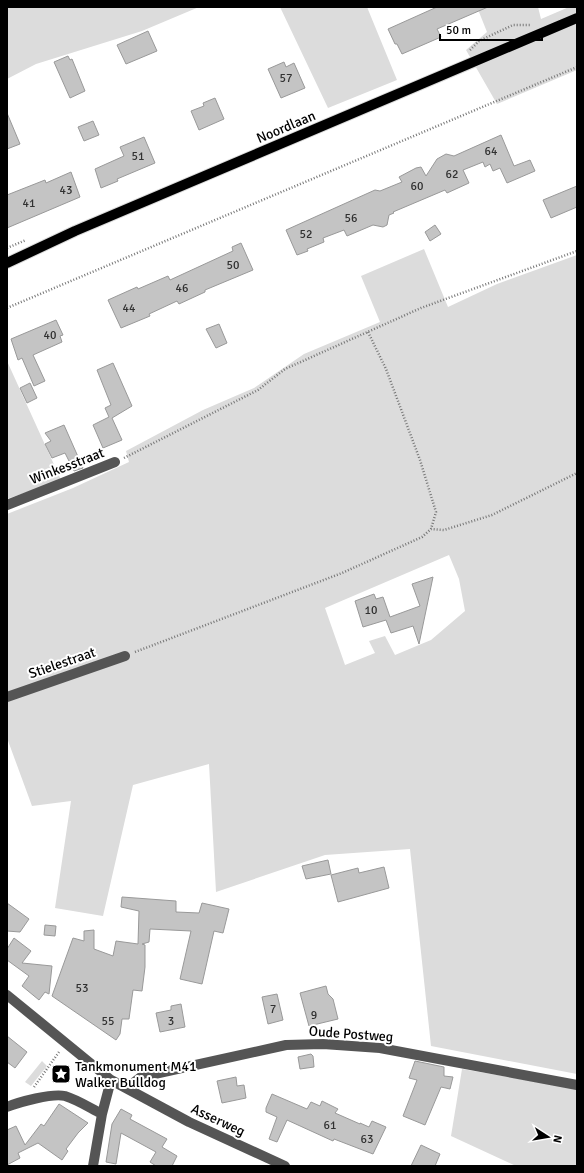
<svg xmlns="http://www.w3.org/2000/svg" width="584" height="1173" font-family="Signika,sans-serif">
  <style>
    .green { fill: #dcdcdc; fill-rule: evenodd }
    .building { fill: #c4c4c4; stroke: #999 }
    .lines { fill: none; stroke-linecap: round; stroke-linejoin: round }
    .major-casing { stroke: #dbdbdb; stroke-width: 12 }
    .path { stroke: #777; stroke-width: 2.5; stroke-dasharray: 1 2; stroke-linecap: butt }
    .minor { stroke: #555; stroke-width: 10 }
    .major { stroke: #000; stroke-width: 10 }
    .labels { text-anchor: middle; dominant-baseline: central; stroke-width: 4; stroke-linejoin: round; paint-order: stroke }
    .number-label { font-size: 12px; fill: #313131 }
    .street-label { font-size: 14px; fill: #000; stroke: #fff }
    .poi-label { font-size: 14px; fill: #000; stroke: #fff; text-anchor: start }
  </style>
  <rect width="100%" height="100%" fill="#fff"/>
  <path class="green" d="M 7,7 L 199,7 L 142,31 L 36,64 L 7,79 Z
    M 280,7 L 367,7 L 397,80 L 328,108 Z
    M 477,7 L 538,7 L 541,19 L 569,7 L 577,7 L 577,70 L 497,104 L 466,50 L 487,32 Z
    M 424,249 L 448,307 L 497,284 L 577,255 L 577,1074 L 431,1046 L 410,849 L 325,855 L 216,892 L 209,764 L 133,785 L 103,916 L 55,908 L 71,801 L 32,806 L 7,738 L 7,514 L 73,488 L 129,462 L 126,451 L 203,410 L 254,388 L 304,354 L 380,322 L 361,276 ZM 449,555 L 459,579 L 465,611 L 431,640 L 395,655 L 385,636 L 369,641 L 375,653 L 345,665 L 325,608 Z
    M 7,361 L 61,480 L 7,499 Z
    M 42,1061 L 47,1066 L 31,1086 L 25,1082 Z
    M 462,1069 L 577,1089 L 577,1166 L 516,1166 L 451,1136 Z"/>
  <path class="building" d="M 437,7 L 488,7 L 437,29 L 441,37 L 402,54 L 397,44 L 395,44 L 388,29 Z
    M 148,31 L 157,51 L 126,64 L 117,45 Z
    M 68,56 L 70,60 L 72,59 L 85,91 L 70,98 L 54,62 Z
    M 284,62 L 286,67 L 294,63 L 305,88 L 281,98 L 268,69 Z
    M 215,98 L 224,119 L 199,130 L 191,111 L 204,106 L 203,103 Z
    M 7,113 L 20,144 L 7,149 Z
    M 93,121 L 99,135 L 84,141 L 78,127 Z
    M 501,135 L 514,166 L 530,160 L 535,171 L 507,183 L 500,168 L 493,171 L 490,164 L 485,167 L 483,162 L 463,170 L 469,183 L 447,193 L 445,190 L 393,212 L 394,213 L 389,215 L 387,225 L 383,227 L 373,225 L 347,236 L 344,230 L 323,238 L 324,242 L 307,249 L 308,251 L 297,255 L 286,230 L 375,190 L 380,191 L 402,182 L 399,177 L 416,168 L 421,167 L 426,176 L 437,159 L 446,154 L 454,156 Z
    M 144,137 L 155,163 L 117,179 L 118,181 L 101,188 L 95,169 L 124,156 L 120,147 Z
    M 71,172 L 80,197 L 7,228 L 7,195 L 45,180 L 46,183 Z
    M 577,186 L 577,207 L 551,218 L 543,200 Z
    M 435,225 L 441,234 L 430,241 L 425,232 Z
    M 241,243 L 253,270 L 205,290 L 205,292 L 179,304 L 177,301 L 149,314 L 150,316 L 121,328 L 108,300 L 137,287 L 138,289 L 168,276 L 170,280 L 233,251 L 232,247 Z
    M 56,320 L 63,335 L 60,336 L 62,342 L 33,355 L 45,381 L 34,386 L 22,358 L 18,360 L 11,339 Z
    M 219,324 L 227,343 L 216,348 L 206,329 Z
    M 113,363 L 132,406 L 112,418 L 122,440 L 103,448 L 93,425 L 109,417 L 105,408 L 111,405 L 97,370 Z
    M 30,383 L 37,398 L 27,403 L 20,388 Z
    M 64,425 L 83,468 L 74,471 L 65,453 L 52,458 L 45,444 L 51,441 L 45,433 Z
    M 433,577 L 419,644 L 413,626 L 391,633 L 386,620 L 363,627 L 355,601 L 374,594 L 376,599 L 383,597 L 390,617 L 420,606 L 412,584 Z
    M 328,860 L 331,874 L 306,879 L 302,866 Z
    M 384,867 L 389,888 L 338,902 L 331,875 L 358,868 L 359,873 Z
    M 122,897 L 176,901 L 176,912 L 199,913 L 202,903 L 229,909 L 223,933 L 214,931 L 202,984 L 180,979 L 191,931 L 150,929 L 149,942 L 142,944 L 145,945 L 145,967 L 142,991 L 133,990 L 129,1019 L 122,1019 L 120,1034 L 116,1040 L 52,996 L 73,938 L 84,941 L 84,931 L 94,930 L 94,949 L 113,956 L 116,941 L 138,944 L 139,911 L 121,907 Z
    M 7,903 L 29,919 L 20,932 L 7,931 Z
    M 45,925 L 56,926 L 55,936 L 44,935 Z
    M 14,938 L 31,951 L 22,963 L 52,966 L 49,994 L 45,992 L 39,1000 L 22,986 L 29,976 L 7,960 L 7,949 Z
    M 326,986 L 328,994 L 333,999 L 338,1019 L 309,1026 L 300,993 Z
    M 277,994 L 283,1020 L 268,1024 L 262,997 Z
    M 181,1004 L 185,1027 L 160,1032 L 156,1013 L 171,1010 L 171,1006 Z
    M 7,1036 L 27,1052 L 15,1068 L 7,1062 Z
    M 311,1054 L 313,1056 L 314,1067 L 300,1069 L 298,1057 Z
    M 415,1061 L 444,1067 L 444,1076 L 453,1077 L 450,1089 L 441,1087 L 425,1125 L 403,1116 L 417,1080 L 409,1078 Z
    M 236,1077 L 237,1086 L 244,1085 L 246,1098 L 222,1103 L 217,1081 Z
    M 272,1094 L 307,1109 L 311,1102 L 320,1106 L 322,1101 L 338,1109 L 335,1113 L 360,1124 L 360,1123 L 369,1127 L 372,1121 L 386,1127 L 373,1154 L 334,1139 L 333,1141 L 287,1120 L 277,1142 L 269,1139 L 277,1117 L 266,1112 L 266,1108 Z
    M 59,1104 L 88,1123 L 78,1133 L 66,1149 L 68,1151 L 62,1160 L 38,1143 L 18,1153 L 20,1158 L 7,1165 L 7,1130 L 16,1126 L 25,1145 L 41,1124 L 44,1126 Z
    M 121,1109 L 132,1115 L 130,1119 L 167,1139 L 162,1147 L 177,1156 L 172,1166 L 156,1166 L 150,1162 L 156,1152 L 121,1133 L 116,1164 L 106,1162 L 112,1124 Z
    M 421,1145 L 440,1154 L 435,1166 L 411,1166 Z"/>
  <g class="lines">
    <defs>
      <path id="major" d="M 7,263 L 75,231 L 577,18"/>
    </defs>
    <use href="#major" class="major-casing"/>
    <path class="path" d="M 470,50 L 479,41 L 513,25 L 530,25
      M 7,248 L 26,240
      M 7,308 L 577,67
      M 368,332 L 386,369 L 420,460 L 436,512 L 431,529
      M 124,458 L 258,390 L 285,369 L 421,308 L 577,251
      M 135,652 L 342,573 L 422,537 L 431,529 L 444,530 L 492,515 L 577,473
      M 34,1087 L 59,1052"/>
    <path class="minor" d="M 7,505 L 115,462
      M 7,697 L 125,656
      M 7,995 L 111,1080 L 189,1122 L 285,1166
      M 127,1088 L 141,1077 L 286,1045 L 323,1044 L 380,1048 L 577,1085
      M 7,1107 C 19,1102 52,1093 65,1096 C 78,1100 90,1108 102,1114
      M 93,1166 L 102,1114 L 111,1080"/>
    <use href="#major" class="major"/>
  </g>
  <defs>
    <symbol id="sight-square" viewBox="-11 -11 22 22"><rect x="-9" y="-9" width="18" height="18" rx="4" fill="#000" stroke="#fff"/><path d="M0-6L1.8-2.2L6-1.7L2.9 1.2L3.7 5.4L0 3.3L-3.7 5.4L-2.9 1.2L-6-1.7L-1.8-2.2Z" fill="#fff"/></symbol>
  </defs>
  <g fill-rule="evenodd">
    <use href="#sight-square" x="50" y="1063" width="22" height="22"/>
  </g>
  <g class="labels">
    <g class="number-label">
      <text x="286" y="78">57</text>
      <text x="491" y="151">64</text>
      <text x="138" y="156">51</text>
      <text x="452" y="174">62</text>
      <text x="417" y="186">60</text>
      <text x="66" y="190">43</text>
      <text x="29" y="203">41</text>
      <text x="351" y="218">56</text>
      <text x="306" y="234">52</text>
      <text x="233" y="265">50</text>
      <text x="182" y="288">46</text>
      <text x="129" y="308">44</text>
      <text x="50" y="335">40</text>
      <text x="371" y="610">10</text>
      <text x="82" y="988">53</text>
      <text x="273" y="1009">7</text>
      <text x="314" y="1015">9</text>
      <text x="108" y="1021">55</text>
      <text x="171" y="1021">3</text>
      <text x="330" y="1125">61</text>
      <text x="367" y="1139">63</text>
    </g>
    <g class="street-label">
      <text transform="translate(286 127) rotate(-23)">Noordlaan</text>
      <text transform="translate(67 466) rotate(-21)">Winkesstraat</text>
      <text transform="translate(62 663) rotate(-19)">Stielestraat</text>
      <text transform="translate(351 1034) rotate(4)">Oude Postweg</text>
      <text transform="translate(218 1120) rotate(25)">Asserweg</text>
    </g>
    <g class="poi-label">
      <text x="75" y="1066">Tankmonument M41<tspan x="75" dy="16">Walker Bulldog</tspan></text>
    </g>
  </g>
  <rect width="584" height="1173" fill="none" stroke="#000000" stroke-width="16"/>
  <g transform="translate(548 1137) rotate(102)" stroke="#ffffff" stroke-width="3" paint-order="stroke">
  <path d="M0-3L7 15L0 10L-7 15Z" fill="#000000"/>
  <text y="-6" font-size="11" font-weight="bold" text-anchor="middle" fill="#000000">N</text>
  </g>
  <path d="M440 34v6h102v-6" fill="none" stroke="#000000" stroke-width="2"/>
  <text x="446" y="34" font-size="12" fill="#000000" stroke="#ffffff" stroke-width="3" paint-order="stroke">50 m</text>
</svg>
